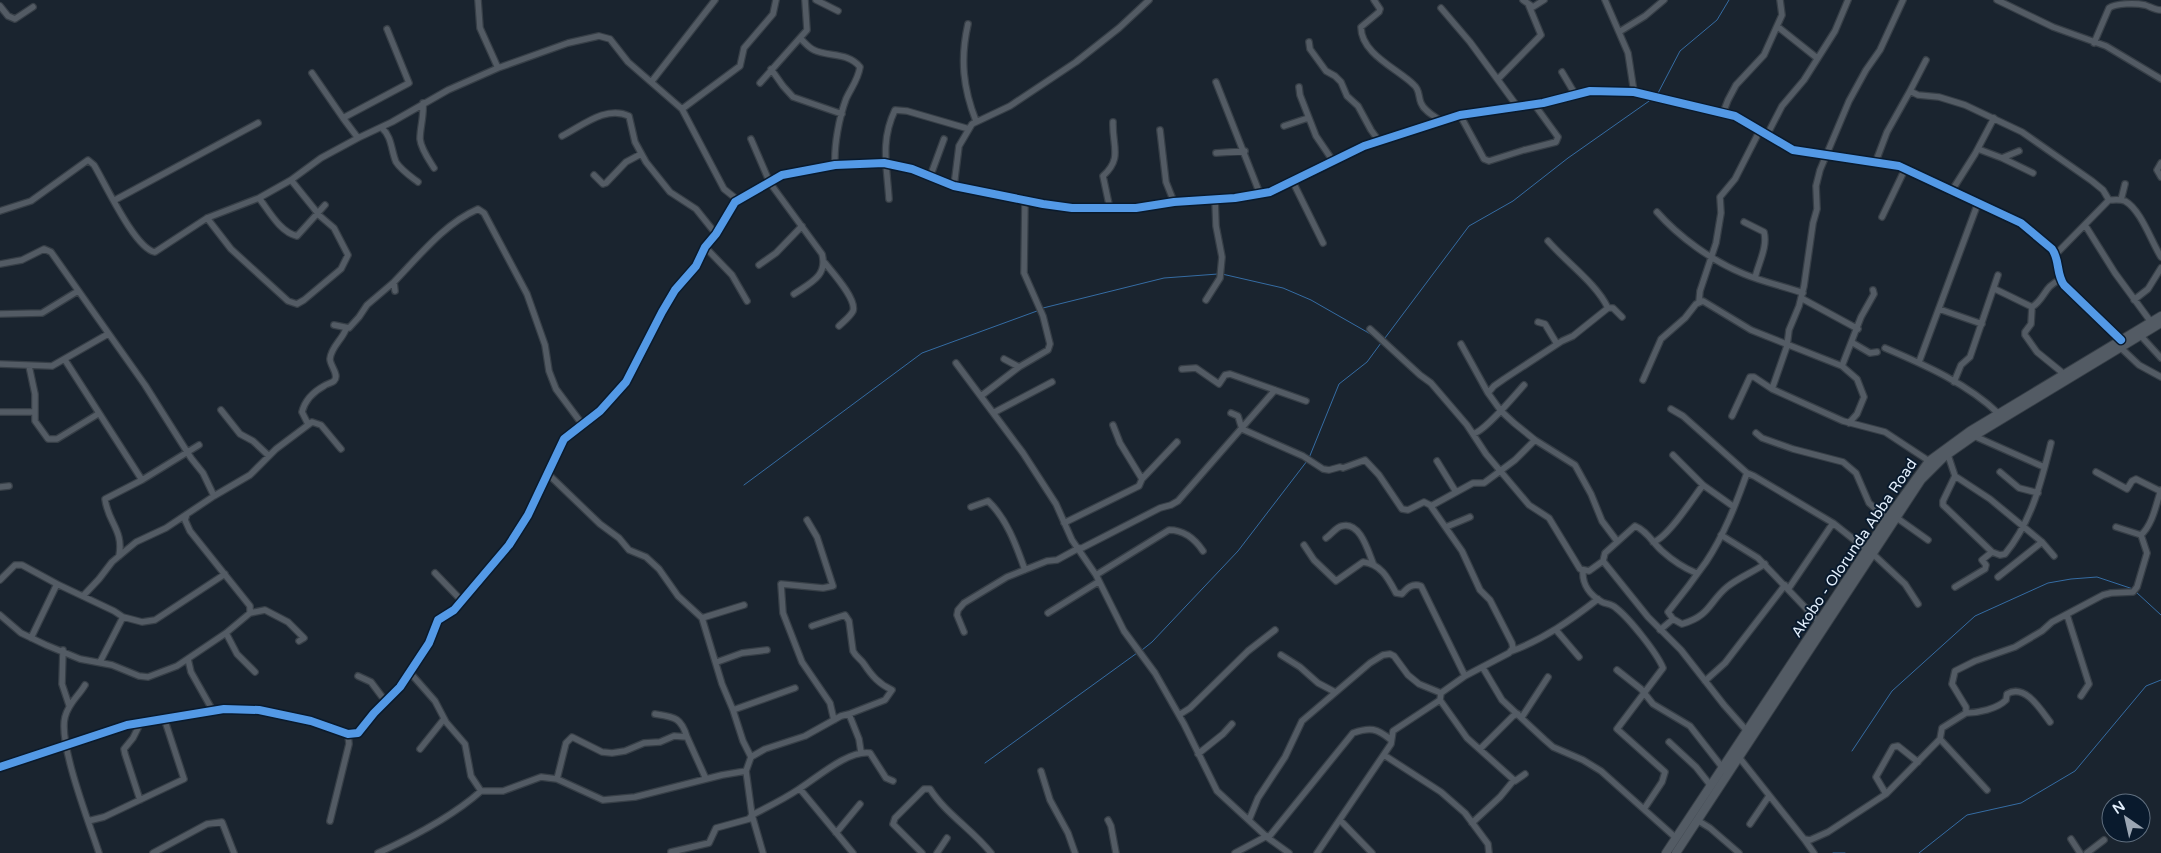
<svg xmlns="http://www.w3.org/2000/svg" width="2161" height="853" font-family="'Varela Round',sans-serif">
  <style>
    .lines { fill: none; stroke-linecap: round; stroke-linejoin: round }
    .stream { stroke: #356ca3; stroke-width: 1 }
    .minor-casing { stroke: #373f47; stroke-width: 8 }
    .secondary-casing { stroke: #373f47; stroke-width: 10 }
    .minor { stroke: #535b64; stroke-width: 5.5 }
    .secondary { stroke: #535b64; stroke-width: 8 }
    .cycleway-casing { stroke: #091a2d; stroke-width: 11 }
    .cycleway { stroke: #5399e6; stroke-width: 8 }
    .labels { text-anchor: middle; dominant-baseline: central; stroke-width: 4; stroke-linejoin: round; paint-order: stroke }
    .street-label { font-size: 15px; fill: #e2eefb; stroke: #091a2d }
  </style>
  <rect width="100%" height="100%" fill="#1a242f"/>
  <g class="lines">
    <path class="stream" d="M 1657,95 L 1680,51 L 1717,20 L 1729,0
      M 1222,274 L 1283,288 L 1311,300 L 1374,336
      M 1043,308 L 1164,278 L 1218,274
      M 1385,338 L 1469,226 L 1513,201 L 1568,158 L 1652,99
      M 1309,458 L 1339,384 L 1367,362 L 1381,343
      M 744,485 L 922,353 L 1037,311
      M 2136,592 L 2161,615
      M 1142,650 L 1152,642 L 1238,551 L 1307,461
      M 1852,751 L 1892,691 L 1975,616 L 2048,583 L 2071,579 L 2097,577 L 2133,589
      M 985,763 L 1137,653
      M 1833,853 L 1845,853
      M 1919,853 L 1967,815 L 2021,803 L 2075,771 L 2146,686 L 2161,680"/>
    <defs>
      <path id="minor" d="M 478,0 L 480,28 L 498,68
        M 816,0 L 838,11
        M 1374,0 L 1380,9 L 1379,12 L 1361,27 C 1361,54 1398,69 1414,85 C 1420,90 1418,96 1421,103 C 1424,111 1434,116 1441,121
        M 1523,0 L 1533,7 L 1544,0
        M 1605,0 L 1628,53 L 1634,92
        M 1997,0 L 2053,27 L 2106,46 L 2161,79
        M 0,6 L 8,16 L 15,19 L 33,7
        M 1441,8 L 1470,42 L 1517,106
        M 968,24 C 960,59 963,88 976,121
        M 1778,27 L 1817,58
        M 1619,32 L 1645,16 L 1664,0
        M 801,39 C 805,43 809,48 814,50 C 828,57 848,52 860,67 C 858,80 851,88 846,99 C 839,118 834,145 835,165
        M 1309,42 L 1310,49 L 1326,71 L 1335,76 L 1341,82 L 1347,96 L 1358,106 L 1371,130 L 1379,141
        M 2094,43 L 2109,8 C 2116,3 2136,3 2145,5 C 2151,7 2155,10 2161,10
        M 771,69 L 783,86 L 793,97 L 842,114
        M 1562,72 L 1575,94
        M 312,73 L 343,118
        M 1498,79 L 1541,35 L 1529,6
        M 652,81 L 715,0
        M 1216,82 L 1260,194
        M 760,83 L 807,30 L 805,0
        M 1299,87 L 1300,95 L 1316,136 L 1333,161
        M 1910,91 L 1926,60
        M 423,103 C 424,117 420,127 420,139 C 421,149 429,160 434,168
        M 682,109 L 740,66 L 744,48 L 773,14 L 776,0
        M 1723,113 L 1728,100 L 1736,85 L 1764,55 L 1782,15 L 1780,0
        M 1460,115 L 1484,159 L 1489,161 L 1524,150 L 1556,142 L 1558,137 L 1534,104
        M 1284,126 L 1308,118
        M 382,128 C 392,137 391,150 396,162 C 401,170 410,176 418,182
        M 1160,130 L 1166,182 L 1174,202
        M 1767,135 L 1782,106 L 1804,80 L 1835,31 L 1848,0
        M 562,136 C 582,126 606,105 629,116 L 635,142 L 646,162 L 670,192 L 696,209 L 716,234
        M 358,138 L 343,118 L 409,83 L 387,29
        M 751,139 L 770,183 L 822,254 C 828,276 810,283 794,294
        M 1978,149 L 2002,158 L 2019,151
        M 1216,153 L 1245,151
        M 2002,158 L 2033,173
        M 1876,161 L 1887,132 L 1910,91 L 1918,95 L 1939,97 L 1965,105 L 2022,132 L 2092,181 L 2103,190 L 2109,200
        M 2161,163 L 2157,170 L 2161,177
        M 594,175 L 603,184 L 606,183 L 626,162 L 641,154
        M 930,177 L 944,139
        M 1293,182 L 1323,243
        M 954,186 L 959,146 L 972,124 L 1010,106 L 1076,62 L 1119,28 L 1149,0
        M 1951,192 L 1975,154 L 1994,118
        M 259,198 C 269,211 280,232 297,236 L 325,205
        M 889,199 C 887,167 880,141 895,110 L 907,111 L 969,129
        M 115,200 L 258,123
        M 2121,200 L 2125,184
        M 1110,209 L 1103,176 C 1123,158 1112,146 1113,122
        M 0,211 L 31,201 L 88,160 L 94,165 C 105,183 135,249 155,252 L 207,218 L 259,198 L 291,180 L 321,158 L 358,138 L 392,122 L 448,90 L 498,68 L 568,43 L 599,36 L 610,39 L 628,62 L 682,109 L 724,189 L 739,201
        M 1657,212 C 1679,237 1712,261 1744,274 C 1763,282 1783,286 1803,293
        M 1882,217 L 1905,169
        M 207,218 L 231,249 L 288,301 L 297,304 L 304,300 L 341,269 L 348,255 L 334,228 L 320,216 L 291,180
        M 1744,222 L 1764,232 C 1768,247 1758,264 1755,278
        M 2085,225 L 2115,273 L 2151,322
        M 1548,241 C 1567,263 1596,283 1608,308
        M 705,247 L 732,275 L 747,301
        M 2056,254 L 2109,200 C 2114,200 2120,199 2125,201 C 2141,210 2151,241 2161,257
        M 825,263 C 832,272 857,299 853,311 C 850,317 843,322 839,326
        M 0,264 L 22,260 L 44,249 L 51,252 L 145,385 L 191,458 L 203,473 L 214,496
        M 759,265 L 776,253 L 802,226
        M 2060,280 C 2044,286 2045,299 2032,307 L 2031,324 L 2025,332 L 2025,335 L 2037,352 L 2064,374
        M 1995,289 L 2032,307
        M 395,291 L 394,282 C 420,255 444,224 478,209 L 484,213 L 527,294 L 545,345 L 549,371 L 556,389 L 582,424
        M 1801,298 L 1858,329
        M 1206,300 L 1220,278 L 1222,257 L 1216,226 L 1215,199
        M 2134,300 L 2148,289 L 2161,268
        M 1699,302 L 1700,291 L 1716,243 L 1721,213 L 1720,197 L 1735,179 L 1760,130
        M 1939,309 L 1982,324
        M 0,314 L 42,313 L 78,291
        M 1538,322 L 1545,324 L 1557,344
        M 334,325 L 349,328 L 359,317 L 367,305 L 394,282
        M 1370,329 L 1420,375 L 1431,383 L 1467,425 L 1486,454 L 1529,505 L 1549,518 L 1580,569 L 1589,571 L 1603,561 L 1605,553 L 1635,526 C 1646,530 1653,543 1662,551 C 1672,560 1684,568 1696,573
        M 2141,336 L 2161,358
        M 1853,343 L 1870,353 L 1877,352
        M 1461,344 L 1488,393
        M 1885,348 C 1925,365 1968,384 1999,414
        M 2121,348 L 2139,365 L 2161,377
        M 1004,359 L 1019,367 L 1048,350 L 1050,344 L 1043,316 L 1024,273 L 1025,200
        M 65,360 L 142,480 L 199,445
        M 1919,362 L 1978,203
        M 956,363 L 1023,453 L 1056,504 L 1072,540 L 1096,575 L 1124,631 L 1155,673 L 1184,724 L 1217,791 L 1268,838 L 1289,853
        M 0,364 L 52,366 L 108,334
        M 29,366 L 35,394 L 35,421 L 48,439 L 57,439 L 98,414
        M 1842,366 L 1861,317 L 1874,294 L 1873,290
        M 1182,369 L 1196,368 L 1219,384 L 1225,375 L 1230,374 L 1306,401
        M 1643,380 L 1661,339 L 1685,318 L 1696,304 L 1703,301 L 1751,330 L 1842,366 L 1857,379 L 1864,397 L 1857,414 L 1849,423
        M 1954,382 L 1961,365 L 1970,357 L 1998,275
        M 1772,389 L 1787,346 L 1789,330 L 1799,306 L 1804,286 L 1813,223 L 1817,209 L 1816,186 L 1820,170 L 1849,101 L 1866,70 L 1880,50 L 1903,0
        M 981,396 L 1019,367
        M 1671,409 L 1683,416 L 1747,473 L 1754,476 L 1833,523 L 1867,550
        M 221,410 L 240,434 L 253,441 L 269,456
        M 0,412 L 35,412
        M 993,413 L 1052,382
        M 1231,413 L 1238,416 L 1242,429 L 1303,456 L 1323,469 L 1329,470 L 1340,467 L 1343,468 L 1365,460 L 1379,475 L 1402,509 L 1408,510 L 1424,502 L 1430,505 L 1462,551 L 1480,590 L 1490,600 L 1512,643 L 1513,648 L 1509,653 L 1465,676 L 1441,693 L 1440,700 L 1393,731 L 1391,744 L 1317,853
        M 1732,416 L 1750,377 L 1754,377 L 1772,389 L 1843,421 L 1885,432 L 1929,461
        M 308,424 L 302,412 C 305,400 313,392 324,386 C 326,384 332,383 334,381 C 340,375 330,366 330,359 C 331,347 342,340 346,329
        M 1113,425 L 1120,443 L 1142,479
        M 1756,433 L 1762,438 L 1793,449 L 1843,462 L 1856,473 L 1869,503 L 1887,519
        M 1473,434 C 1485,431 1514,396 1524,385
        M 1974,436 L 2044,467
        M 1673,455 L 1703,485 L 1734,507
        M 1948,455 L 1955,476 L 1990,499 L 2042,542 L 2054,556
        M 1437,461 L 1456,492
        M 2000,472 L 2019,488 L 2038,493
        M 2096,472 L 2127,489 L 2132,481 L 2136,479 L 2160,491
        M 547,473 L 600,524 L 619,538 L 629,550 L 646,557 L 659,569 L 678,596 L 702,618
        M 1747,473 C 1736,504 1724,535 1706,562 C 1694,579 1681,596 1668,612 L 1673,619 L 1682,624 C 1710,616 1709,602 1727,587 C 1738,578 1753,572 1765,564
        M 1955,476 L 1943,501 L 1943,505 L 1992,552
        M 0,487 L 9,486
        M 1431,506 L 1473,483 L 1484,483 L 1515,460 L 1535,440
        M 971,507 L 988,501 C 1007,519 1016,545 1025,570
        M 187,514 L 185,520 L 190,531 L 250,606 L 250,613
        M 1897,518 L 1928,540
        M 807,520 L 817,537 L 833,586 L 823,588 L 781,584 L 783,613 L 802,662 L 830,703 L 834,720
        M 1064,523 L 1139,486 L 1142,479 L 1177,442
        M 1446,527 L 1470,517
        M 2116,527 L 2141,535 C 2153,524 2156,504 2161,490
        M 1721,535 L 1758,558 L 1820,623
        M 1326,538 C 1331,535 1336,527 1342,526 C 1360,521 1368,551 1373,563
        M 1617,541 L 1602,521 L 1591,494 L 1575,465 L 1535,440 L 1514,423 L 1501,411 L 1488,393 L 1494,386 L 1504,379 L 1562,341 L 1573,336 L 1608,308 L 1613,308 L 1622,317
        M 1653,542 C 1667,539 1693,498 1703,485
        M 1304,545 L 1314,560 L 1336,581 L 1363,562 C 1381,564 1388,578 1396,593 L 1402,594 C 1407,588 1412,583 1421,586 L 1465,676
        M 1080,549 L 1160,508 L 1171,505 L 1178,501 L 1275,390
        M 1873,554 L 1905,584 L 1918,604
        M 119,556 C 124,530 108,523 105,499 L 142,480
        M 1603,561 L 1648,617 L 1681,650 L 1724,705 L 1747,731
        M 1583,571 C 1582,584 1590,595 1602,602 C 1606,604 1612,604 1616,608 C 1629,618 1657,653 1663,668 L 1617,729 L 1665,772 L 1662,782 L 1644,809
        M 435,573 L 461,600
        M 1096,575 L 1169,530 C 1185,530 1195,539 1203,551
        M 1998,577 L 2042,542
        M 0,580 L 15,565 L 22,565 L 57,584
        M 1955,587 L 1985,569 L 1986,565 L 1982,560 L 1992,552 L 2000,555 L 2005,554 C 2032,521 2041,482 2051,443
        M 1789,588 L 1833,523
        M 83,596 L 99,579 L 112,562 L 136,542 L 166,528 L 214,496 L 250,475 L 276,449 L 312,422 L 321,425 L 341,449
        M 1048,613 L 1098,582
        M 0,615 L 21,633 L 46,645 L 80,659 L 112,665 L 139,676 L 148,677 L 177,666 L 226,633 L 250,613 L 265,610 L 288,622 L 304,638 L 299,641
        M 2067,615 L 2089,684 L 2081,696
        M 123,617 L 142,622 L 155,620 L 225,574
        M 812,626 L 845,615 L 849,621 L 853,651 C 856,657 861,659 864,664 C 872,676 879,684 892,690 L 885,700 L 849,714
        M 1556,630 L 1579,657
        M 1660,630 L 1673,619
        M 964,632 L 957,615 L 958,610 L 964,603 L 1007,577 L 1047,561 L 1057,560 L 1079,548
        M 226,633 L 237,654 L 255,672
        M 31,638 L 57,584 L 114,611 L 123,617 L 100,662
        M 63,650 L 62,684 L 69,705
        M 1512,651 C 1544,639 1571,620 1598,599
        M 1281,655 L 1300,667 L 1318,683 L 1335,692
        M 188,659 L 191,672 L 213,711
        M 717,662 L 742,653 L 767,650
        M 1483,668 L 1502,700 L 1545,740 L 1553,747 L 1583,760 L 1601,771 L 1676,838
        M 1617,670 L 1641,689 L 1653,704 L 1690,726 L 1722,767
        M 358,676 L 371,682 L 386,702
        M 407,677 L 413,676 L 435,701 L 446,722 L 465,744 L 471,776 L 481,791 L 503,791 L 541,777 L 557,779 L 603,800 L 635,797 L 722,775 L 746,771 L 752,815 C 768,807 784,799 799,789 C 818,777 848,750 870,753 L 886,778 L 893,781
        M 1705,681 L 1725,663 L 1785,585
        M 85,685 C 78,697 69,702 65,717 C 58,744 90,825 99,853
        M 1440,700 L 1467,738 L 1515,781 L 1525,774
        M 733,710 L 722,684 L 702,618 L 744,605
        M 1966,713 C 1978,713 1997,709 2006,700 L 2007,694 C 2025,683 2041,710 2050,722
        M 655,714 C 674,717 681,717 687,737
        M 1179,715 L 1190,708 L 1248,651 L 1275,630
        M 1522,717 L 1548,677
        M 1940,739 L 1987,790
        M 1669,742 L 1696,767 L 1711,786
        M 420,749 L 444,719
        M 1480,749 L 1513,716 L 1518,714
        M 1198,754 L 1223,734 L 1232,724
        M 1384,755 L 1441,792 L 1465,813 L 1488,844 L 1489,853
        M 1738,756 L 1804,839 L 1810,840 L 1828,832 L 1886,794 L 1940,739 L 1942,728 L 1966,713 L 1966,707 L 1952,684 L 1955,671 L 1975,661 L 2015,647 L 2042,631 L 2052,622 L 2103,595 L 2111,593 L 2133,592 L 2137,587 L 2147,553 L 2141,535
        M 751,757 L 743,741 L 733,710 L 795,688
        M 0,767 L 127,725 L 224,709 L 259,710 L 311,721 L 348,734 L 358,733 L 374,713 L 400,687 L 429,643 L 438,620 L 454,610 L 509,545 L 528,515 L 564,439 L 600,411 L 626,382 L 662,312 L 675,290 L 696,266 L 705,247 L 716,234 L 735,202 L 782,175 L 835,165 L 884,163 L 912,169 L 954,186 L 1043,204 L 1072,208 L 1136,208 L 1174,202 L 1235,198 L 1270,192 L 1364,146 L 1460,115 L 1543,103 L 1590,91 L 1634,92 L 1735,116 L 1793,150 L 1899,166 L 2021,223 L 2052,249 C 2060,260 2056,274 2064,285 L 2121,340
        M 746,771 L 751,757 L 765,749 L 805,736 L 841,716 L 849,714 L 859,739 L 861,752
        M 1041,771 L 1050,800 L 1068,833 L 1075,853
        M 557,779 L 566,743 L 572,737 L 602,752 L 612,753 L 625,751 L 644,743 L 660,742 L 674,736 L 687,737 L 706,779
        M 800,789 L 853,853
        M 1886,794 L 1876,777 L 1893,747 L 1898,746 L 1918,762
        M 140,800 L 125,754 L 124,749 L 133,738 L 141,722
        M 1108,820 L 1111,826 L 1116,853
        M 1249,820 L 1258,798 L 1285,757 L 1302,721 L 1370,663 L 1383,655 L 1390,654 L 1394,656 L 1408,675 L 1419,684 L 1441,693
        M 1340,820 L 1372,853
        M 1697,820 L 1710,828 L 1739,853
        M 88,821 L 104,817 L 184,779 L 164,718
        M 330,821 L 349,744 L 348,734
        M 1472,823 L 1500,797 L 1514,780
        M 1750,824 L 1769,796
        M 836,833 L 860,804
        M 1268,838 L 1353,733 C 1370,727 1377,728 1391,740
        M 1804,839 L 1814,853
        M 2071,839 L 2080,853
        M 671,852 L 709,843 L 716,828 L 749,819 L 752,815 L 763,853
        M 153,853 L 207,824 L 222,822 L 234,853
        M 378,853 C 413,837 452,817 481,791
        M 922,853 L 893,824 L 895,818 L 924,789 L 930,789 C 946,814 973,830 991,853
        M 937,853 L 947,838
        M 1235,853 L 1267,836
        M 2087,853 L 2104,840"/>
      <path id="secondary" d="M 1666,853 L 1887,519 L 1929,461 L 1970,431 L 2161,316
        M 1676,853 L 1921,480 L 1944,457 L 1974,436 L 2161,323"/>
    </defs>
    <use href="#minor" class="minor-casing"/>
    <use href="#secondary" class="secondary-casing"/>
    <use href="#minor" class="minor"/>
    <use href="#secondary" class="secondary"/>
    <defs>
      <path id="cycleway" d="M 0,767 L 127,725 L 224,709 L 259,710 L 311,721 L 348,734 L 358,733 L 374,713 L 400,687 L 429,643 L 438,620 L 454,610 L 509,545 L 528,515 L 564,439 L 600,411 L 626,382 L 662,312 L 675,290 L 696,266 L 705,247 L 716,234 L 735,202 L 782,175 L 835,165 L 884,163 L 912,169 L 954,186 L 1043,204 L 1072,208 L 1136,208 L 1174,202 L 1235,198 L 1270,192 L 1364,146 L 1460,115 L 1543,103 L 1590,91 L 1634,92 L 1735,116 L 1793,150 L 1899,166 L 2021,223 L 2052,249 C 2060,260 2056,274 2064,285 L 2121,340"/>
    </defs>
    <use href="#cycleway" class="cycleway-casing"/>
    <use href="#cycleway" class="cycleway"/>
  </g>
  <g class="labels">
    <g class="street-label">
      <text transform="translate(1854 548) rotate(-56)">Akobo - Olorunda Abba Road</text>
    </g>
  </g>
  <g transform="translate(2126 818) rotate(326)"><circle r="24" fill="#091a2d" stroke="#606f7f"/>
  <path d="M0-4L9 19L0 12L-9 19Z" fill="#9ca7b4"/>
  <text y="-8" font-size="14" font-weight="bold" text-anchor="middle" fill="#e2eefb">N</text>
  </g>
</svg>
